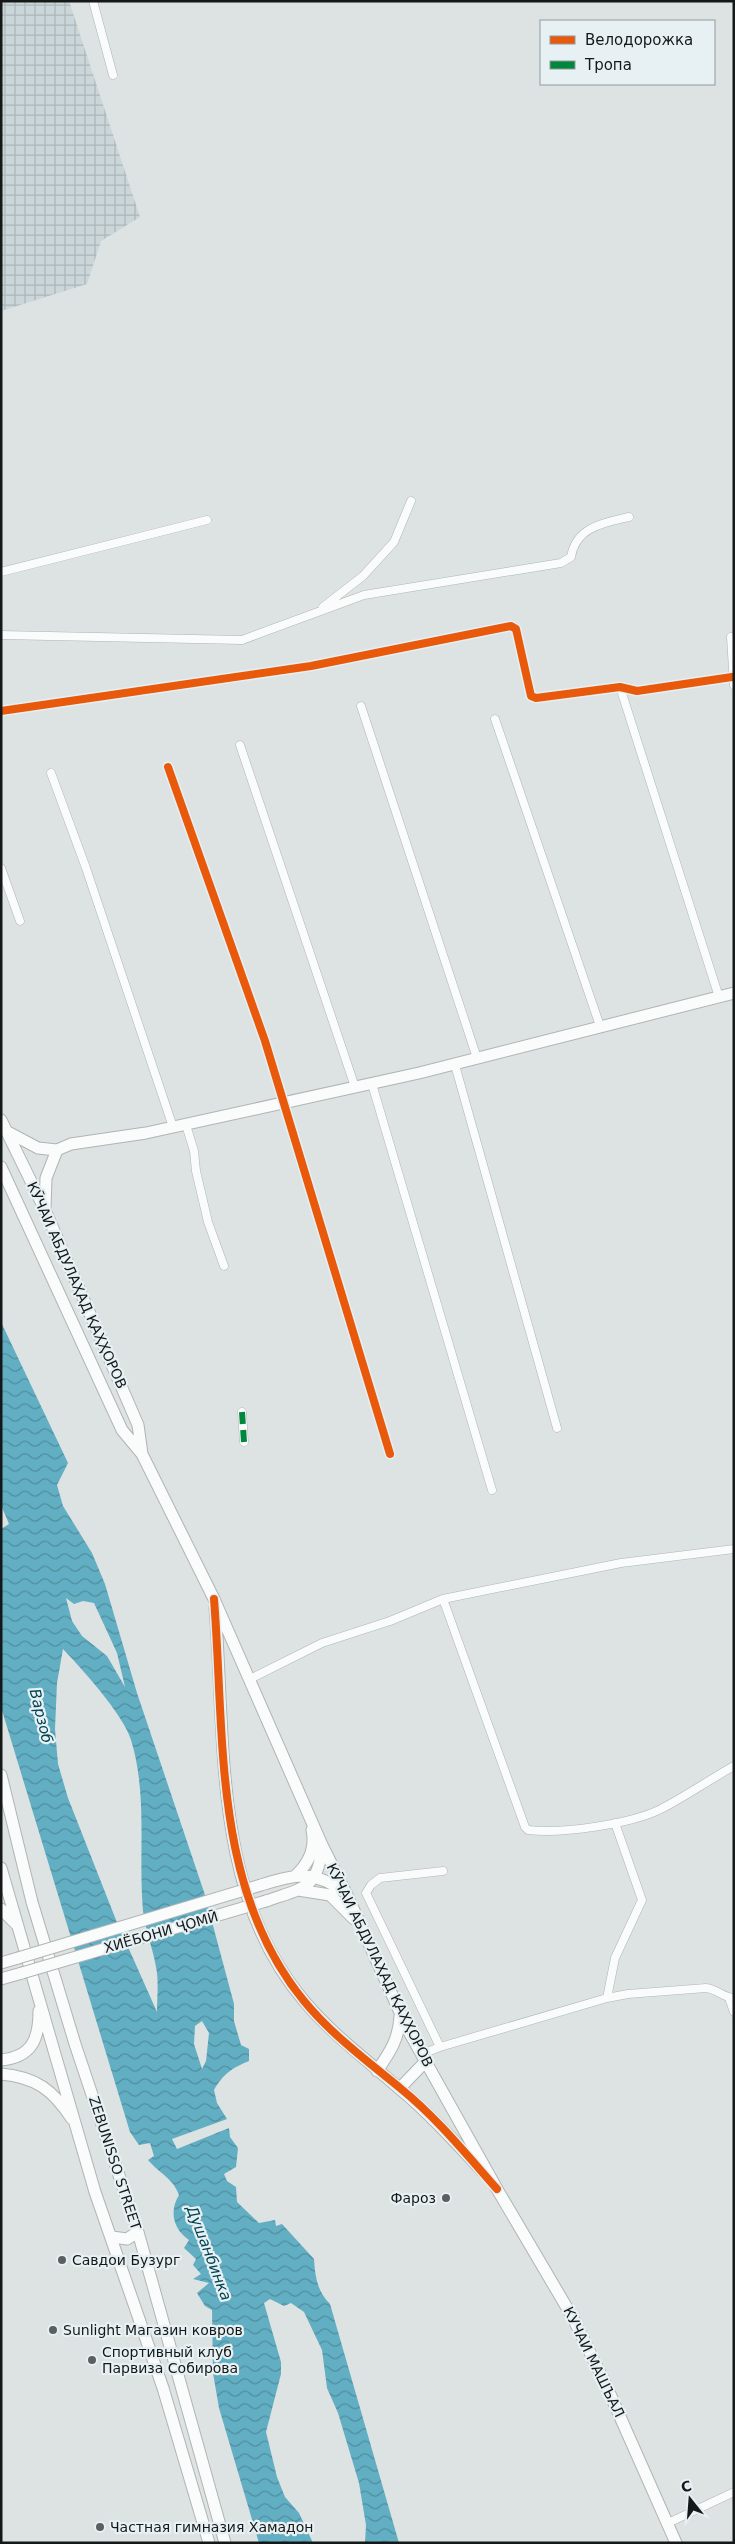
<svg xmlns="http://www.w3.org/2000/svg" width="735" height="2544" font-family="'DejaVu Sans',sans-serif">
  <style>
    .industrial { fill: url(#industrial-grid) }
    .water { fill: url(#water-waves); fill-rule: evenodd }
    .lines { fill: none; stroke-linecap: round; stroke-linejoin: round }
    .street-casing { stroke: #b0b4b5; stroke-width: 9 }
    .secondary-casing { stroke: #b0b4b5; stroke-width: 13 }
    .street { stroke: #fafbfb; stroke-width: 8 }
    .secondary { stroke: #fafbfb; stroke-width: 11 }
    .secondary-bridge-casing { stroke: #b0b4b5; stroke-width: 13; stroke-linecap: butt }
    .secondary-bridge { stroke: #fafbfb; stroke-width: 11 }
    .quiet { stroke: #00873e; stroke-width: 6; stroke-dasharray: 12 6; stroke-linecap: butt }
    .cycleway-casing { stroke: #e7f0f3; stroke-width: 11 }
    .cycleway { stroke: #e8590c; stroke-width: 8 }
    .poi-dot { fill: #5b5f60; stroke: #e7f0f3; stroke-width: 2 }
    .labels { text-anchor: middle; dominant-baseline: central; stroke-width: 4.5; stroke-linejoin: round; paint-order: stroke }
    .street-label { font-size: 14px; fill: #151819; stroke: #e7f0f3 }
    .poi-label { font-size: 14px; fill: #151819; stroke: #e7f0f3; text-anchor: start }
    .water-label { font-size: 15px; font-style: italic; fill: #004251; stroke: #e7f0f3 }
  </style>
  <defs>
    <pattern id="industrial-grid" width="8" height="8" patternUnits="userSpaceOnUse" patternTransform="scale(1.25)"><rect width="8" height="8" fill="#cad6d9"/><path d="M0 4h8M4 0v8" fill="none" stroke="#adb7ba"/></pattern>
    <pattern id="water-waves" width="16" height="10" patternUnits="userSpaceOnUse" patternTransform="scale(1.25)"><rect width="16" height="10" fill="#62afc3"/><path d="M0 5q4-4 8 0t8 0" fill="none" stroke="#508d9e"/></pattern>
  </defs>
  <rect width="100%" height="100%" fill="#dde2e3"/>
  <path class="industrial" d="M 1,1 L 69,1 L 140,217 L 101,241 L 87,284 L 1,311 Z"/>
  <path class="water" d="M 1,1322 L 68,1463 L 57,1485 L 63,1506 L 92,1553 L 105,1584 L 137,1693 L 204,1892 L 234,2004 L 234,2021 L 241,2045 L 249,2049 L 249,2061 C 232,2068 223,2074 214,2090 L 217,2103 L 227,2119 L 172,2139 L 177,2149 L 229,2128 L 230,2137 L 238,2148 L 236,2167 L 224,2174 L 227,2181 L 236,2187 L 237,2202 L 259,2223 L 275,2220 L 276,2226 L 282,2224 L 314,2259 C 315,2276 317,2291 330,2304 L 399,2543 L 365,2543 L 366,2525 L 359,2483 L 338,2413 L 327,2388 L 322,2350 L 304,2312 L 291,2303 L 284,2306 L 270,2299 L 264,2303 L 281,2362 L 281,2374 L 266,2432 L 277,2477 L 285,2497 L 299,2513 L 313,2543 L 259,2543 L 219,2408 L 213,2373 L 212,2310 L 205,2306 L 197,2293 L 209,2283 L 193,2279 L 201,2274 L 193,2265 L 196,2259 L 184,2248 L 189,2240 C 173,2229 169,2211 179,2195 C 173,2178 160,2174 148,2160 L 154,2156 L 150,2143 L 139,2145 L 130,2132 L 1,1707 L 1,1529 L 9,1524 L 1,1505 ZM 66,1598 L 74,1604 L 83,1601 L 94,1603 L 117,1653 L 125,1687 L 107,1656 L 82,1636 L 72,1621 ZM 63,1649 C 81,1668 124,1715 131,1740 C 148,1795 138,1855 143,1911 C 145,1930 153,1948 156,1967 C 159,1981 157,1998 157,2012 L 116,1920 L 68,1798 L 58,1764 L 55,1729 L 57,1683 ZM 202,2021 L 209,2033 L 206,2061 L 202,2069 L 194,2044 L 195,2026 Z"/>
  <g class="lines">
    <defs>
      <path id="street" d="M 93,1 L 113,75
        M 1,572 L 207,520
        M 323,607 L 363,576 L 394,542 L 411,501
        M 1,635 L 242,640 L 364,595 L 561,563 L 571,557 C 576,527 603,523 629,517
        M 731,637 L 734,685
        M 620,687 L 719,997
        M 361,706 L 477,1058
        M 1,711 L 311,666 L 511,626 L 516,629 L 531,696 L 536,698 L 620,687 L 637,691 L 732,677
        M 495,719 L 600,1026
        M 240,745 L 355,1087
        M 168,767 L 265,1041 L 390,1454
        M 51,773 L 86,868 L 173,1127
        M 1,868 L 20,921
        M 455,1065 L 557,1428
        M 372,1084 L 492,1490
        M 186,1125 L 194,1151 L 196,1171 L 208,1222 L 224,1266
        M 242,1412 L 244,1442
        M 443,1599 L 525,1827 L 528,1830 C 562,1834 631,1824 661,1809 C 686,1796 709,1780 734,1766
        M 250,1679 L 322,1643 L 390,1621 L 443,1599 L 621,1563 L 734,1549
        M 607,1998 L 615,1958 L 642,1900 L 615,1823
        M 729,1998 L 734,2012
        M 440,2047 L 366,1893 L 371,1885 L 380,1878 L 443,1871
        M 422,2054 L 440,2047 L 607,1998 L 628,1994 L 706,1988 C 717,1989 724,1998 734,1998
        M 668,2523 L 734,2492"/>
      <path id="secondary" d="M 1,1120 L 45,1210 L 138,1425 L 142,1454
        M 6,1131 L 38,1148 L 57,1150 L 71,1144 L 146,1133 L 419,1073 L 734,993
        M 1,1167 L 122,1430 L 142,1454 L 214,1599 L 322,1845 L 347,1895 L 408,2030 L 497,2189 L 573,2318 L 606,2385 L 676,2543
        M 45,1208 L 46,1178 L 57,1150
        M 215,1608 C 226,1741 212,1894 305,2002 C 333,2035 368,2061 400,2089 C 430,2114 457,2144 483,2172
        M 1,1775 L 32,1902 L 75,2044 L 138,2232 L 225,2543
        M 1,1868 L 95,2192 L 163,2388 L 209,2543
        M 296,1875 C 309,1863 316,1849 312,1830
        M 261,1885 C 295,1875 314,1869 344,1892
        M 298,1890 L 330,1895 L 354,1919
        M 266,1901 C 303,1888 319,1889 322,1845
        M 1,1909 L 16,1924
        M 1,1963 L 18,1958
        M 1,1979 L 22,1973
        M 1,2060 C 32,2057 39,2039 39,2011
        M 377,2071 C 390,2052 399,2039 400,2016
        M 1,2074 C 36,2077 53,2090 72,2119
        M 400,2088 L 425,2062
        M 112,2237 L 127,2239 L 138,2232"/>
    </defs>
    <use href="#street" class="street-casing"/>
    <use href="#secondary" class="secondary-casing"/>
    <use href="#street" class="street"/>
    <use href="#secondary" class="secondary"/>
    <defs>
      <path id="secondary-bridge" d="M 18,1958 L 261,1885
        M 22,1973 L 266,1901"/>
    </defs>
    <use href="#secondary-bridge" class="secondary-bridge-casing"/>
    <use href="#secondary-bridge" class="secondary-bridge"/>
    <path class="quiet" d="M 242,1412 L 244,1442"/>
    <defs>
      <path id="cycleway" d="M 1,711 L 311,666 L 511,626 L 516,629 L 531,696 L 536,698 L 620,687 L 637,691 L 732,677
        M 168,767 L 265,1041 L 390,1454
        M 214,1599 C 225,1736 212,1889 304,2001 C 331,2034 367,2061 400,2088 C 436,2117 466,2154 497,2189"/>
    </defs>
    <use href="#cycleway" class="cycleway-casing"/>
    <use href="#cycleway" class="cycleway"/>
  </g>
  <g class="poi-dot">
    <circle cx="446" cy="2198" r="5"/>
    <circle cx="62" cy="2260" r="5"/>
    <circle cx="53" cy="2330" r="5"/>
    <circle cx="92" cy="2360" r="5"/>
    <circle cx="100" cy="2527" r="5"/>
  </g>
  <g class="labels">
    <g class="street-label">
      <text transform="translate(77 1285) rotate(66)">КӮЧАИ АБДУЛАҲАД ҚАҲҲОРОВ</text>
      <text transform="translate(161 1932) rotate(-16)">ХИЁБОНИ ҶОМӢ</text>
      <text transform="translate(380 1965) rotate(64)">КӮЧАИ АБДУЛАҲАД ҚАҲҲОРОВ</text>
      <text transform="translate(115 2163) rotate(72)">ZEBUNISSO STREET</text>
      <text transform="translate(594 2362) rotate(64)">КУЧАИ МАШЪАЛ</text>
    </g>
    <g class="poi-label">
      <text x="436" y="2198" text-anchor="end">Фароз</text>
      <text x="72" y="2260">Савдои Бузург</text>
      <text x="63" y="2330">Sunlight Магазин ковров</text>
      <text x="102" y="2352">Спортивный клуб<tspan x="102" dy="16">Парвиза Собирова</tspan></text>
      <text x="110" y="2527">Частная гимназия Хамадон</text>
    </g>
    <g class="water-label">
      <text transform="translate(41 1716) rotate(76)">Варзоб</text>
      <text transform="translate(209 2253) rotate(69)">Душанбинка</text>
    </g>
  </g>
  <rect width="735" height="2544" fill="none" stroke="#151819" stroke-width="5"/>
  <rect x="540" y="20" width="175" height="65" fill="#e7f0f3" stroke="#939a9c"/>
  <rect x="550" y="36" width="25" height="8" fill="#e8590c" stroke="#939a9c"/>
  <text x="585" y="45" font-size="15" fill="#151819">Велодорожка</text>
  <rect x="550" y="61" width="25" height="8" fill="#00873e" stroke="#939a9c"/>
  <text x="585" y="70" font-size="15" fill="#151819">Тропа</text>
  <g transform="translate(690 2499) rotate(343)" stroke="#e7f0f3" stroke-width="4" paint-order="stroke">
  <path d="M0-4L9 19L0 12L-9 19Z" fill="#151819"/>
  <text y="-8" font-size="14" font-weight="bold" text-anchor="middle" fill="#151819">С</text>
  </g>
</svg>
